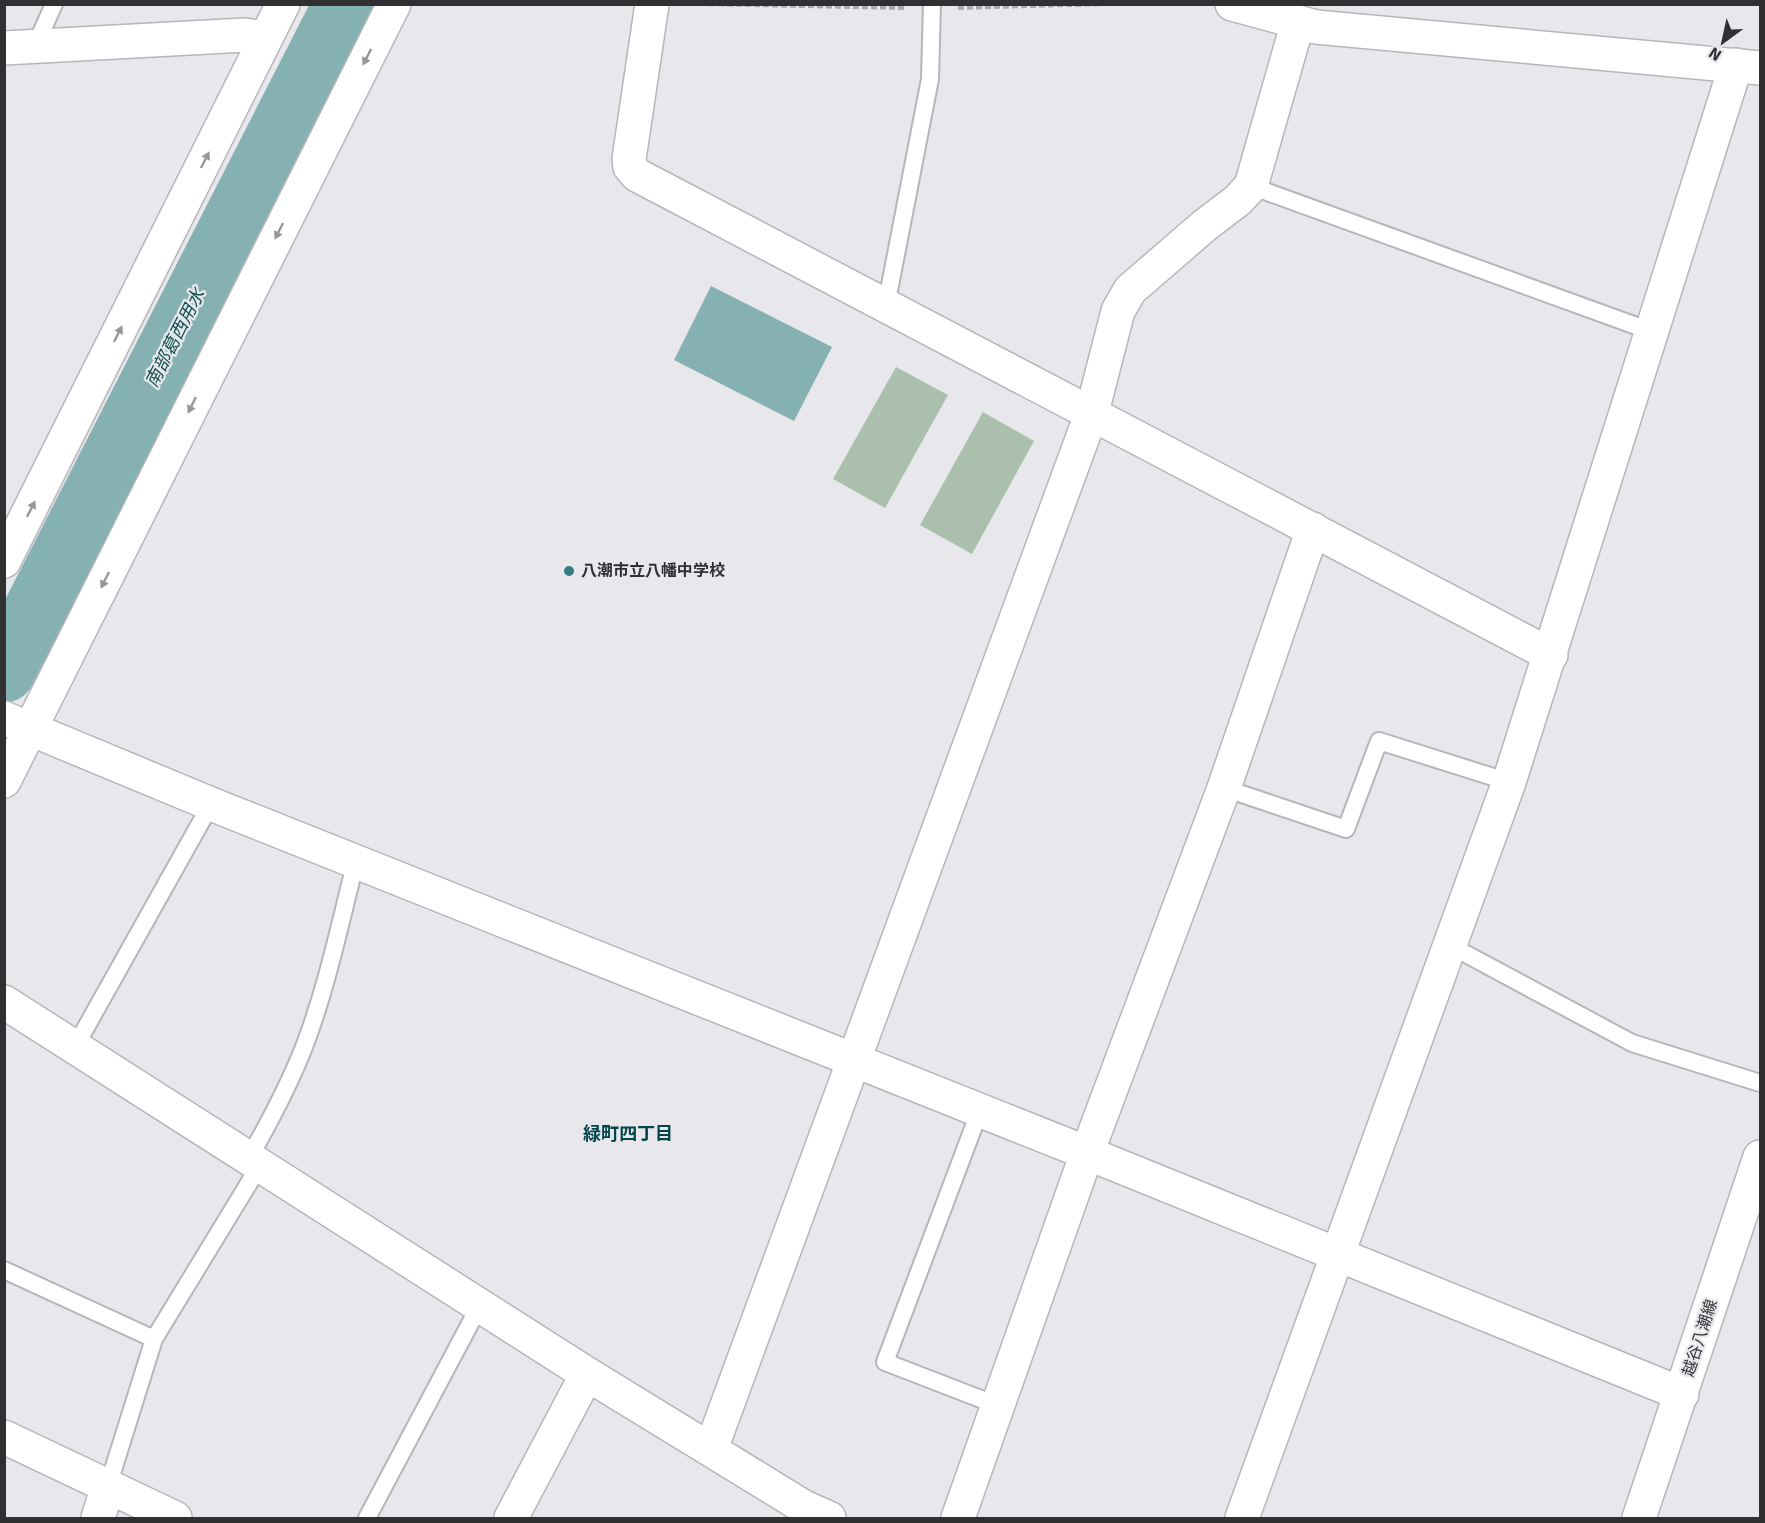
<svg xmlns="http://www.w3.org/2000/svg" width="1765" height="1523" font-family="Signika,'Noto Sans JP',sans-serif">
  <style>
    .green { fill: #aac0ad }
    .water { fill: #85b1b3 }
    .lines { fill: none; stroke-linecap: round; stroke-linejoin: round }
    .river { stroke: #85b1b3; stroke-width: 63 }
    .lane-casing { stroke: #b7b5ba; stroke-width: 20 }
    .street-casing { stroke: #b7b5ba; stroke-width: 36 }
    .secondary-casing { stroke: #b7b5ba; stroke-width: 36 }
    .path { stroke: #a8a7ab; stroke-width: 4; stroke-dasharray: 6 3; stroke-linecap: butt }
    .lane { stroke: #fff; stroke-width: 16 }
    .street { stroke: #fff; stroke-width: 33 }
    .secondary { stroke: #fff; stroke-width: 33 }
    .oneway { fill: #989798 }
    .poi-dot { fill: #337c81; stroke: #e8e7ec; stroke-width: 2 }
    .labels { text-anchor: middle; dominant-baseline: central; stroke-width: 4.5; stroke-linejoin: round; paint-order: stroke }
    .poi-label { font-size: 16px; font-weight: bold; fill: #302f31; stroke: #e8e7ec; text-anchor: start }
    .street-label { font-size: 16px; fill: #302f31; stroke: #e8e7ec }
    .water-label { font-size: 18px; font-style: italic; fill: #0d4f52; stroke: #e8e7ec }
    .neighbourhood-label { font-size: 18px; font-weight: bold; fill: #03464a; stroke: #e8e7ec }
  </style>
  <rect width="100%" height="100%" fill="#e8e7ec"/>
  <path class="green" d="M 896,367 L 948,395 L 885,508 L 833,479 Z
    M 983,412 L 1034,441 L 972,554 L 920,525 Z"/>
  <path class="water" d="M 711,286 L 832,347 L 794,421 L 674,360 Z"/>
  <g class="lines">
    <path class="river" d="M 4,671 L 345,4"/>
    <defs>
      <path id="lane" d="M 38,46 L 38,40 L 54,4
        M 1251,186 L 1653,332
        M 886,306 L 930,79 L 932,4
        M 1224,788 L 1346,829 L 1379,741 L 1509,782
        M 1451,946 L 1632,1043 L 1760,1083
        M 75,1047 L 211,804
        M 980,1110 L 885,1362 L 999,1406
        M 249,1158 C 269,1123 289,1085 304,1047 C 327,987 340,923 356,861
        M 4,1270 L 154,1339
        M 108,1486 L 154,1339 L 260,1165
        M 367,1518 L 480,1305"/>
      <path id="street" d="M 652,4 L 629,159 L 630,167 L 637,175 L 1551,655
        M 1232,4 L 1316,27 L 1760,68
        M 4,48 L 245,35 L 265,38
        M 4,561 L 283,4
        M 4,781 L 394,4
        M 4,1002 L 587,1374 L 804,1507 L 829,1518
        M 4,1437 L 175,1518
        M 711,1449 L 1092,412 L 1118,311 L 1130,290 L 1204,226 L 1238,200 L 1251,186 L 1298,22
        M 98,1518 L 108,1486
        M 511,1518 L 587,1374
        M 958,1518 L 1087,1153 L 1224,788 L 1313,529
        M 1242,1518 L 1509,782 L 1736,65"/>
      <path id="secondary" d="M 4,718 L 211,804 L 1087,1153 L 1682,1394
        M 1639,1518 L 1760,1157"/>
    </defs>
    <use href="#lane" class="lane-casing"/>
    <use href="#street" class="street-casing"/>
    <use href="#secondary" class="secondary-casing"/>
    <path class="path" d="M 700,4 L 906,8
      M 958,8 L 1104,4"/>
    <use href="#lane" class="lane"/>
    <use href="#street" class="street"/>
    <use href="#secondary" class="secondary"/>
  </g>
  <defs><path id="oneway-solid" d="M-6-.8H1V-3.2L6.5 0L1 3.2V.8H-6Z" transform="scale(1.5)"/></defs>
  <g class="oneway">
    <use href="#oneway-solid" transform="translate(367 57) rotate(117)"/>
    <use href="#oneway-solid" transform="translate(205 160) rotate(-63)"/>
    <use href="#oneway-solid" transform="translate(279 231) rotate(117)"/>
    <use href="#oneway-solid" transform="translate(118 334) rotate(-63)"/>
    <use href="#oneway-solid" transform="translate(192 405) rotate(116)"/>
    <use href="#oneway-solid" transform="translate(31 509) rotate(-63)"/>
    <use href="#oneway-solid" transform="translate(105 580) rotate(116)"/>
  </g>
  <circle class="poi-dot" cx="569" cy="571" r="6"/>
  <g class="labels">
    <g class="poi-label">
      <text x="581" y="571">八潮市立八幡中学校</text>
    </g>
    <g class="street-label">
      <text transform="translate(1700 1338) rotate(-72)">越谷八潮線</text>
    </g>
    <g class="water-label">
      <text transform="translate(175 338) rotate(-63)">南部葛西用水</text>
    </g>
    <g class="neighbourhood-label">
      <text x="628" y="1134">緑町四丁目</text>
    </g>
  </g>
  <rect width="1765" height="1523" fill="none" stroke="#302f31" stroke-width="12"/>
  <g transform="translate(1723 42) rotate(213)" stroke="#e8e7ec" stroke-width="4.5" paint-order="stroke">
  <path d="M0-4.5L10 22L0 15L-10 22Z" fill="#302f31"/>
  <text y="-9" font-size="16" font-weight="bold" text-anchor="middle" fill="#302f31">N</text>
  </g>
</svg>
